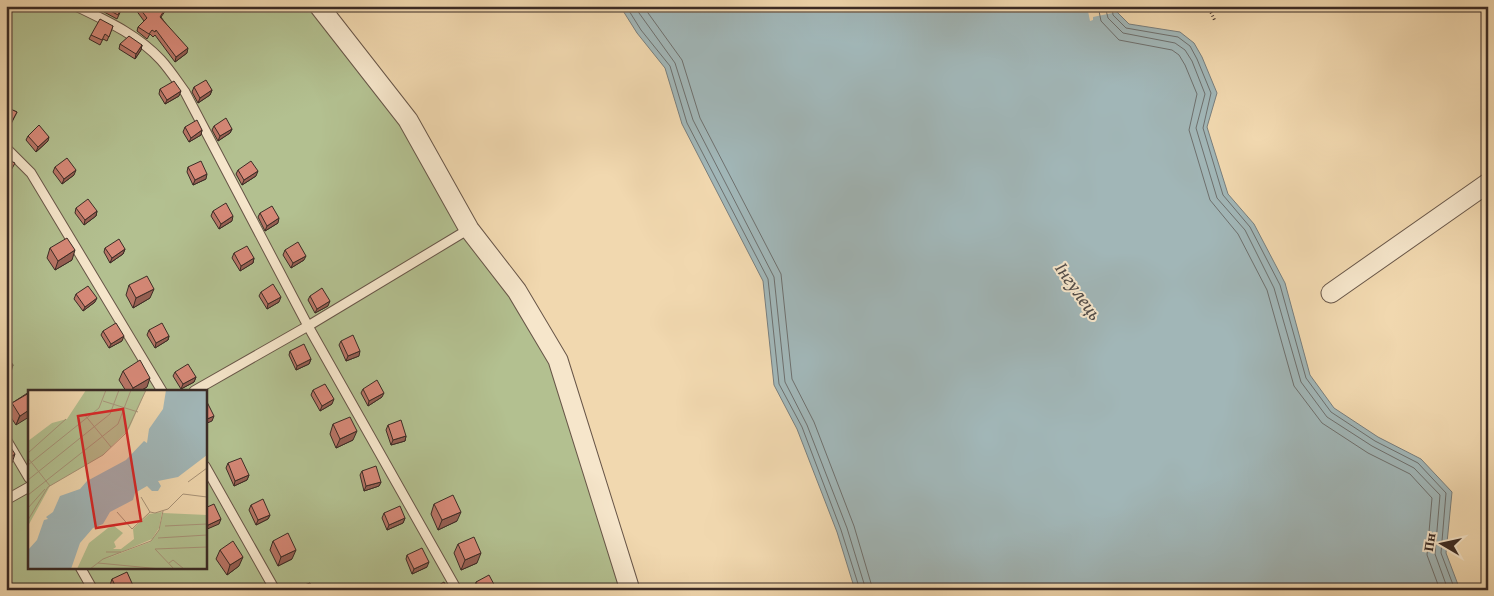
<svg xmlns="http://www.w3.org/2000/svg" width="1494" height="596" font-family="'Gentium Book Plus',serif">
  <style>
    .green { fill: #b3c090; stroke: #77765a; fill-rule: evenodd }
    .water { fill: #a1b6b7; stroke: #787e7d }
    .pier { fill: #f1d8af }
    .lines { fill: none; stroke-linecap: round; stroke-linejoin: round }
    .shore { stroke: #6e706e; stroke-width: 1 }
    .service-casing { stroke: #685648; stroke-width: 11 }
    .minor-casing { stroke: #685648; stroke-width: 21 }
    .path { stroke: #3b2b25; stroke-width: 3; stroke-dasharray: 1 2.5; stroke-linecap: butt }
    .service { stroke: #f6e6cb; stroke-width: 9 }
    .minor { stroke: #f6e6cb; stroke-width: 19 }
    .wall { fill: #b87566; stroke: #3b2b25 }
    .shaded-wall { fill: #965f53; stroke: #3b2b25 }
    .building { fill: #d68877; stroke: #3b2b25 }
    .labels { text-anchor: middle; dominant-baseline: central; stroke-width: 4; stroke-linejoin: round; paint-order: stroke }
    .water-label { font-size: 19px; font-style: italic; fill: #544e4a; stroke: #f6e6cb }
    .inset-road { fill: none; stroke: #a89378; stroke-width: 1 }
    .view { fill: #d62828; fill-opacity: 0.15; stroke: #d62828; stroke-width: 2.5 }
    .inset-edge { fill: none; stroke: #3b2b25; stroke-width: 2.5 }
  </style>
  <rect width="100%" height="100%" fill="#f1d8af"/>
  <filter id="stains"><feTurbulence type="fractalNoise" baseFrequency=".004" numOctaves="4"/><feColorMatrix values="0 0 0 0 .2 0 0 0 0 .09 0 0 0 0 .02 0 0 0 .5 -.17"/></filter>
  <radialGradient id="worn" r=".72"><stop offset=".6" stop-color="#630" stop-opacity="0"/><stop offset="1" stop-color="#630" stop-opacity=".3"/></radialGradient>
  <path class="green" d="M 6,6 L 319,6 L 408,120 L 558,360 L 630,590 L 6,590 ZM 29,391 L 205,391 L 205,567 L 29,567 Z"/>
  <path class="water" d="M 620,6 L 1117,6 L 1117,12 L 1129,24 L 1180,32 L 1194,43 L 1202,57 L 1217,93 L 1207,127 L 1228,194 L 1254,224 L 1285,283 L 1310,375 L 1334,408 L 1378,437 L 1421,459 L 1452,492 L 1446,553 L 1460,590 L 855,590 L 837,532 L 797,429 L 774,385 L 763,281 L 682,124 L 665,68 L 637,33 Z"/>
  <path class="pier" d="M 1087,6 L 1103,6 L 1104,11 L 1117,8 L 1117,12 L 1093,17 L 1093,20 L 1090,21 Z"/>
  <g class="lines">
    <path class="shore" d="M 626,6 L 641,30 L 670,66 L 687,123 L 768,279 L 779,384 L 802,427 L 841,530 L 860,590
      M 634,6 L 675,63 L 693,120 L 774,277 L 785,382 L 807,425 L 847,528 L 866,590
      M 643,6 L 682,60 L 700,118 L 781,274 L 792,379 L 814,422 L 854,526 L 873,590
      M 1098,6 L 1101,21 L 1119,40 L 1172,50 L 1179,55 L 1185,65 L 1197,94 L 1189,130 L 1210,200 L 1238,234 L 1267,290 L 1294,386 L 1322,423 L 1368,453 L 1410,474 L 1432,498 L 1427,555 L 1440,590
      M 1105,6 L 1108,18 L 1123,33 L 1175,43 L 1185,50 L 1192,61 L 1205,94 L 1196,128 L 1217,198 L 1245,230 L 1274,288 L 1301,382 L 1327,417 L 1372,446 L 1414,468 L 1440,495 L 1435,554 L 1448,590
      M 1112,6 L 1113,15 L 1126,28 L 1178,37 L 1190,46 L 1197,59 L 1211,93 L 1203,128 L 1223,195 L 1250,227 L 1280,285 L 1306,378 L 1331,412 L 1375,441 L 1418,463 L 1446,493 L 1441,553 L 1455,590"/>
    <defs>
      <path id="service" d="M 76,6 C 107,21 138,35 161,60 C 170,70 177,81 185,92 L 308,326 L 457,590
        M 6,148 L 31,173 L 162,391
        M 194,391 L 308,326 L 469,229
        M 6,439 L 29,478
        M 205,466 L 275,590
        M 6,500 L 29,487
        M 80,567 L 93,590"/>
      <path id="minor" d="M 319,6 L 408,120 L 469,229 L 517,291 L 558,360 L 630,590
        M 1331,293 L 1488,183"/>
    </defs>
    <use href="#service" class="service-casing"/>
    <use href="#minor" class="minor-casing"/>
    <path class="path" d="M 1208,6 L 1215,21"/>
    <use href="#service" class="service"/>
    <use href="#minor" class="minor"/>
  </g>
  <path class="wall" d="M 106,6 L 123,6 L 117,19 L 104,12 Z
    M 133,6 L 151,6 L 155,11 L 166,10 L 161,17 L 187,53 L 175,62 L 155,35 L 153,37 L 150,34 L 147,39 L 137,31 L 138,27 L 144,21 Z
    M 113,26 L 107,41 L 103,39 L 100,45 L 89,39 L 91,35 Z
    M 120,44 L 142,45 L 141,50 L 135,59 L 119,49 Z
    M 194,87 L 212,90 L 210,95 L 198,103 L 192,92 Z
    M 160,89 L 179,96 L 165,104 L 159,94 Z
    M 6,107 L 17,112 L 8,130 L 6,129 Z
    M 214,126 L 232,129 L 230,133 L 218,141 L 212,130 Z
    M 185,127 L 202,130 L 201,135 L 189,142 L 183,132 Z
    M 28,136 L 48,141 L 36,152 L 26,140 Z
    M 55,167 L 74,175 L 62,184 L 53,172 Z
    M 188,167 L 206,179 L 193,185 L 187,172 Z
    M 238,170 L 256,176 L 242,185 L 236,174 Z
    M 76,208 L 97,211 L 96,216 L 84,225 L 75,213 Z
    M 213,211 L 232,221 L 219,229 L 211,216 Z
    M 260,213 L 278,223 L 265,231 L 258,217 Z
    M 50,248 L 72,260 L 55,270 L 47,258 Z
    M 105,248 L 125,249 L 123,254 L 110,263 L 104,252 Z
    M 285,250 L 304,260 L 291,268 L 283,255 Z
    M 234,253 L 254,258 L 253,263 L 240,271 L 232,258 Z
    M 129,285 L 150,298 L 133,308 L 126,295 Z
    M 261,292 L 279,302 L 267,309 L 259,296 Z
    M 76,294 L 95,302 L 83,311 L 74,299 Z
    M 310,296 L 328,306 L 315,313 L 308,300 Z
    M 149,330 L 169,336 L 168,340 L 155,348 L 147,335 Z
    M 103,331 L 122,341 L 109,348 L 101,335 Z
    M 341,341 L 359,356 L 346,361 L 339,345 Z
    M 290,351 L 311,359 L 309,364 L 296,370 L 289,355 Z
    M 123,371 L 147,387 L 140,391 L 126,391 L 119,380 Z
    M 175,372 L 196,377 L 194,382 L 181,389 L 173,376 Z
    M 363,389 L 382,397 L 368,406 L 361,393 Z
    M 313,390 L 332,404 L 320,411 L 311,395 Z
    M 29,392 L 16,425 L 8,413 L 12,403 Z
    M 333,424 L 353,440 L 336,448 L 330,434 Z
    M 388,425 L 406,436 L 405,441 L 391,445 L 386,430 Z
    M 228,463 L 249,475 L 247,480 L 234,486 L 226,468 Z
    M 362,471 L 381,482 L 379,486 L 364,491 L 360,475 Z
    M 434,504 L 457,521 L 438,530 L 431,514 Z
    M 251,505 L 270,515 L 268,519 L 256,525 L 249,510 Z
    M 384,513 L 405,518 L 403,523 L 387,530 L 382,518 Z
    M 273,541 L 292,559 L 278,566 L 270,550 Z
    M 458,544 L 477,563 L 461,570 L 454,553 Z
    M 220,550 L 239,566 L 227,575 L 216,559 Z
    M 407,555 L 427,567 L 412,574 L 406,559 Z
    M 112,579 L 135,590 L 110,590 L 109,588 Z
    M 476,582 L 497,590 L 473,590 Z"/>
  <path class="shaded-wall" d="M 142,45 L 141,50 L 135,59 L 136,54 Z
    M 188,48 L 187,53 L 175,62 L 176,57 Z
    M 212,90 L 210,95 L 198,103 L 200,98 Z
    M 181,91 L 179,96 L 165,104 L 167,100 Z
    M 232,129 L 230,133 L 218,141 L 220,136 Z
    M 202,130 L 201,135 L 189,142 L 191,138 Z
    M 49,137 L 48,141 L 36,152 L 38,147 Z
    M 76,170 L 74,175 L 62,184 L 64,179 Z
    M 258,171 L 256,176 L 242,185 L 244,180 Z
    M 207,174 L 206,179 L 193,185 L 195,180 Z
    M 97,211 L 96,216 L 84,225 L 85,220 Z
    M 233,216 L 232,221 L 219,229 L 221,224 Z
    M 279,218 L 278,223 L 265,231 L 267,226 Z
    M 125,249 L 123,254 L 110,263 L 112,258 Z
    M 75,250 L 72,260 L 55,270 L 58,261 Z
    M 306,256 L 304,260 L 291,268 L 293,263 Z
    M 254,258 L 253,263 L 240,271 L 241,266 Z
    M 154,289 L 150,298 L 133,308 L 136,298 Z
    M 281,297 L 279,302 L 267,309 L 268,304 Z
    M 97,298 L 95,302 L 83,311 L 85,307 Z
    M 330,301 L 328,306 L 315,313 L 317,309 Z
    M 124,336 L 122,341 L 109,348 L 111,344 Z
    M 169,336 L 168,340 L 155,348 L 156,343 Z
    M 360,351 L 359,356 L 346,361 L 348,356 Z
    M 311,359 L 309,364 L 296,370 L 297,366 Z
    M 13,365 L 10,375 L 6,377 L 6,370 Z
    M 196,377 L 194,382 L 181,389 L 183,384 Z
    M 150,378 L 147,387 L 140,391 L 132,391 L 133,388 Z
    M 384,393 L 382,397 L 368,406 L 369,401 Z
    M 334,399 L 332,404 L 320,411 L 322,406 Z
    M 29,410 L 29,417 L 16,425 L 20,416 Z
    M 214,416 L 212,421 L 205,424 L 205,420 Z
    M 357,431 L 353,440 L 336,448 L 340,439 Z
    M 406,436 L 405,441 L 391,445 L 393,440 Z
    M 15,454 L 12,463 L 6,467 L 6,460 Z
    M 249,475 L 247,480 L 234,486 L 235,481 Z
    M 381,482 L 379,486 L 364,491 L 366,486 Z
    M 461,512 L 457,521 L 438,530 L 442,520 Z
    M 270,515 L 268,519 L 256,525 L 258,520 Z
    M 405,518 L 403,523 L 387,530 L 389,525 Z
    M 221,519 L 219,524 L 205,530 L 206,526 Z
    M 296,550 L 292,559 L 278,566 L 281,557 Z
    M 481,553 L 477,563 L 461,570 L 465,560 Z
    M 243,557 L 239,566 L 227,575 L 230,565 Z
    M 429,562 L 427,567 L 412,574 L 414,569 Z"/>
  <path class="building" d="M 106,6 L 122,6 L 118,15 L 105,8 Z
    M 138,6 L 151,6 L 155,11 L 160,6 L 167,6 L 160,17 L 188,48 L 176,57 L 156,30 L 155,32 L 152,30 L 149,34 L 138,27 L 147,18 Z
    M 100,19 L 113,26 L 109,37 L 105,34 L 102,40 L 91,35 Z
    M 129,36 L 142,45 L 136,54 L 120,44 Z
    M 206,80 L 212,90 L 200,98 L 194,87 Z
    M 174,81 L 181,91 L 167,100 L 160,89 Z
    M 6,107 L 17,112 L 10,125 L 6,123 Z
    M 226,118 L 232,129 L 220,136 L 214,126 Z
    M 197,120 L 202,130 L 191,138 L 185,127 Z
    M 39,125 L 49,137 L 38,147 L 28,136 Z
    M 67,158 L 76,170 L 64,179 L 55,167 Z
    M 6,159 L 15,163 L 8,176 L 6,175 Z
    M 201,161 L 207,174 L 195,180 L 188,167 Z
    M 251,161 L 258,171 L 244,180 L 238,170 Z
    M 88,199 L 97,211 L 85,220 L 76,208 Z
    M 226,203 L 233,216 L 221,224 L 213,211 Z
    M 272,206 L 279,218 L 267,226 L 260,213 Z
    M 67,238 L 75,250 L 58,261 L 50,248 Z
    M 119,239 L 125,249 L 112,258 L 105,248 Z
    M 298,242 L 306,256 L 293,263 L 285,250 Z
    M 247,246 L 254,258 L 241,266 L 234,253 Z
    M 147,276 L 154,289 L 136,298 L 129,285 Z
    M 273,284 L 281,297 L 268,304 L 261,292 Z
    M 88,286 L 97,298 L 85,307 L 76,294 Z
    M 322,288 L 330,301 L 317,309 L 310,296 Z
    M 116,323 L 124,336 L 111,344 L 103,331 Z
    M 162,323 L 169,336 L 156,343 L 149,330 Z
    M 353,335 L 360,351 L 348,356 L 341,341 Z
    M 304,344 L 311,359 L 297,366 L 290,351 Z
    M 6,354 L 13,365 L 6,370 Z
    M 140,360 L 150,378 L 133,388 L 123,371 Z
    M 188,364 L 196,377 L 183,384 L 175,372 Z
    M 377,380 L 384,393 L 369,401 L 363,389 Z
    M 325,384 L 334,399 L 322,406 L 313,390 Z
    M 29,393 L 29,410 L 20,416 L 12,403 Z
    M 207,402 L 214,416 L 205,420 L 205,403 Z
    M 350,417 L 357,431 L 340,439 L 333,424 Z
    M 401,420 L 406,436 L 393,440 L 388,425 Z
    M 6,440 L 15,454 L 6,460 Z
    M 241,458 L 249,475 L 235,481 L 228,463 Z
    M 376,466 L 381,482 L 366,486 L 362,471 Z
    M 453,495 L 461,512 L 442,520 L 434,504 Z
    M 263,499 L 270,515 L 258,520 L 251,505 Z
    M 214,504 L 221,519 L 206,526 L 205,508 Z
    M 400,506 L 405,518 L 389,525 L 384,513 Z
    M 288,533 L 296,550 L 281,557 L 273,541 Z
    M 474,537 L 481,553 L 465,560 L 458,544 Z
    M 233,541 L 243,557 L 230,565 L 220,550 Z
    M 422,548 L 429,562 L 414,569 L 407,555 Z
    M 127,572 L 135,590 L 117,590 L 112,579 Z
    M 489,575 L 497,590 L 480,590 L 476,582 Z
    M 444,582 L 448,590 L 430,590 Z
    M 310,583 L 312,590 L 296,590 L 296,588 Z
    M 258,586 L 260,590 L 252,590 Z"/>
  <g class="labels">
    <g class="water-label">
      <text transform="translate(1079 291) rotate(55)">Інгулець</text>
    </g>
  </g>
  <g transform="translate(28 390)">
    <rect width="179" height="179" fill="#f1d8af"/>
    <path d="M 58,0 L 118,0 L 101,39 L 75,65 L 22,96 L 0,136 L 0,51 L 24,33 L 39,29 ZM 134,122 L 131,138 L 124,149 L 77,169 L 122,152 L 131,140 L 135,123 L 179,125 L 179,179 L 49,179 L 61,153 L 80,138 L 86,136 L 95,143 L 86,152 L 88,157 L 85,159 L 93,159 L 106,149 L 105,139 L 121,124 Z" fill="#b3c090"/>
    <path d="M 138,0 L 179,0 L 179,65 L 150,87 L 130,91 L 133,96 L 130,101 L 124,101 L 119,96 L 107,103 L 105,110 L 82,122 L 75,134 L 65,138 L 52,153 L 43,179 L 0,179 L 0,160 L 9,150 L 16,130 L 20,129 L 18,127 L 25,122 L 32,106 L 52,99 L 59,91 L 98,70 L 116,51 L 119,53 L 121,39 L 135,19 Z" fill="#a1b6b7"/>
    <path class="inset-road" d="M 75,11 L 110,22M 56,24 L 83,57M 0,63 L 38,29M 0,68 L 22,96M 0,75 L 71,18 L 78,0M 0,90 L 82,24 L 91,0M 160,92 L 179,78M 0,105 L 90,34 L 103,0M 113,107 L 122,122 L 127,123 L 140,119 L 155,104 L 179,107M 0,118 L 17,99M 89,122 L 104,139 L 122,122M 0,130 L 20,97 L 75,65 L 98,43 L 118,0M 137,136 L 179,134M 130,148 L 179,145M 127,159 L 179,157M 127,159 L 146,179M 78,162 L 93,162M 70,173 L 133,179M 141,173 L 145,170 L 156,179M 62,179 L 75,169 L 123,151 L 131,140 L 135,121"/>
    <path class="view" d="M 95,19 L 113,131 L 68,138 L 50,26 Z"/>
    <rect width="179" height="179" class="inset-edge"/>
  </g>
  <rect width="1494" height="596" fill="none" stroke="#f1d8af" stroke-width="25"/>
  <rect x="8" y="8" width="1479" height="581" fill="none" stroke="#3b2b25" stroke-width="2.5"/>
  <rect x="12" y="12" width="1469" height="571" fill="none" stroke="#3b2b25"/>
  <g transform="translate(1442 544) rotate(279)" stroke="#f6e6cb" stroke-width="4" paint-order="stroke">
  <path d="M0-4L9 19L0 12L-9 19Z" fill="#3b2b25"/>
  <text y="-8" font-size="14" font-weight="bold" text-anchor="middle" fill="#3b2b25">Пн</text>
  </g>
  <rect width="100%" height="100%" filter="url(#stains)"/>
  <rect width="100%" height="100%" fill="url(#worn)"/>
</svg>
